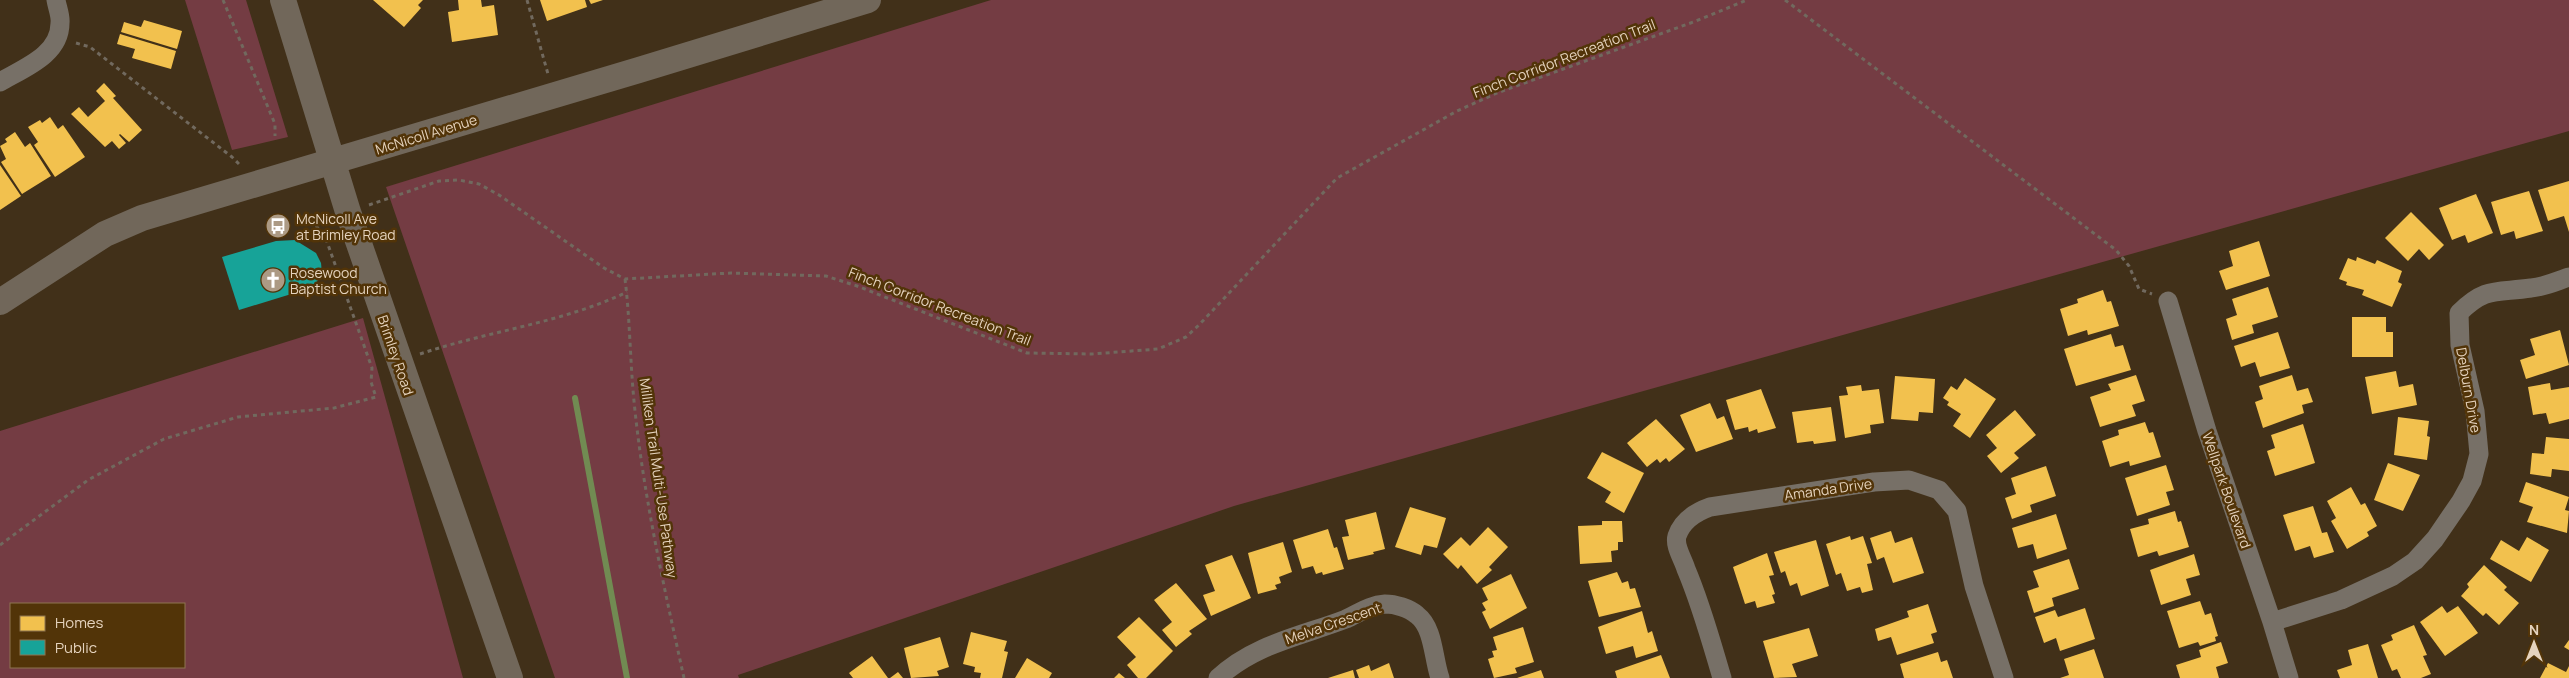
<svg xmlns="http://www.w3.org/2000/svg" width="2569" height="678" font-family="Manrope,sans-serif">
  <style>
    .green { fill: #743c43; fill-rule: evenodd }
    .homes { fill: #f2c14e }
    .public { fill: #17a398 }
    .lines { fill: none; stroke-linecap: round; stroke-linejoin: round }
    .stream { stroke: #718b52; stroke-width: 6 }
    .path { stroke: #71695e; stroke-width: 3; stroke-dasharray: 4 4; stroke-linecap: butt }
    .minor { stroke: #777067; stroke-width: 19 }
    .secondary { stroke: #71675a; stroke-width: 26 }
    .labels { text-anchor: middle; dominant-baseline: central; stroke-width: 5; stroke-linejoin: round; paint-order: stroke }
    .street-label { font-size: 14px; fill: #e5d3be; stroke: #523408 }
    .poi-label { font-size: 14px; fill: #e5d3be; stroke: #523408; text-anchor: start }
  </style>
  <rect width="100%" height="100%" fill="#413019"/>
  <path class="green" d="M 185,0 L 246,0 L 288,137 L 232,150 Z
    M 991,0 L 2569,0 L 2569,131 L 1234,506 L 738,675 L 739,678 L 555,678 L 386,187 Z
    M 363,318 L 463,678 L 0,678 L 0,431 ZM 11,604 L 184,604 L 184,667 L 11,667 Z"/>
  <path class="homes" d="M 373,0 L 423,0 L 418,5 L 421,8 L 404,27 Z
    M 458,0 L 481,0 L 482,7 L 494,5 L 498,35 L 452,42 L 448,12 L 459,10 Z
    M 540,0 L 585,0 L 587,7 L 547,21 Z
    M 589,0 L 603,0 L 591,4 Z
    M 144,20 L 182,31 L 177,49 L 121,32 L 124,22 L 141,27 Z
    M 120,34 L 176,51 L 171,69 L 132,58 L 135,49 L 117,44 Z
    M 104,83 L 116,96 L 113,98 L 142,130 L 129,142 L 120,134 L 119,135 L 126,143 L 119,149 L 112,141 L 105,147 L 71,114 L 79,107 L 88,117 L 105,101 L 96,91 Z
    M 50,117 L 58,129 L 63,125 L 85,157 L 55,177 L 34,145 L 38,142 L 28,127 L 40,120 L 42,123 Z
    M 15,132 L 25,147 L 30,143 L 51,176 L 22,194 L 1,162 L 6,159 L 0,146 L 7,142 L 5,139 Z
    M 0,165 L 21,196 L 0,210 Z
    M 2569,181 L 2569,232 L 2564,216 L 2548,221 L 2538,190 Z
    M 2529,191 L 2543,231 L 2516,239 L 2514,231 L 2501,235 L 2491,202 Z
    M 2476,194 L 2493,233 L 2468,243 L 2465,235 L 2452,240 L 2439,208 Z
    M 2411,212 L 2444,245 L 2429,260 L 2419,249 L 2408,261 L 2385,238 Z
    M 2259,241 L 2270,276 L 2226,290 L 2219,271 L 2233,266 L 2229,251 Z
    M 2357,257 L 2375,264 L 2377,260 L 2402,271 L 2398,282 L 2402,284 L 2392,307 L 2362,295 L 2364,290 L 2346,285 L 2347,282 L 2339,279 L 2348,258 L 2356,261 Z
    M 2268,287 L 2278,317 L 2252,325 L 2254,333 L 2232,340 L 2226,319 L 2237,315 L 2232,299 Z
    M 2103,290 L 2107,302 L 2111,301 L 2119,326 L 2088,335 L 2087,330 L 2068,336 L 2060,309 L 2078,303 L 2077,299 Z
    M 2352,317 L 2386,317 L 2386,332 L 2393,332 L 2393,357 L 2352,357 Z
    M 2560,330 L 2569,365 L 2526,379 L 2520,360 L 2535,355 L 2530,339 Z
    M 2278,332 L 2290,368 L 2260,377 L 2255,362 L 2241,367 L 2234,346 Z
    M 2111,334 L 2115,347 L 2123,345 L 2131,370 L 2076,386 L 2064,349 Z
    M 2396,371 L 2399,387 L 2413,384 L 2417,405 L 2372,414 L 2365,377 Z
    M 2136,375 L 2145,401 L 2132,405 L 2136,416 L 2100,427 L 2090,397 L 2111,390 L 2108,384 Z
    M 2292,375 L 2297,391 L 2308,388 L 2313,402 L 2302,405 L 2304,413 L 2263,428 L 2255,402 L 2263,399 L 2259,386 Z
    M 1895,376 L 1935,379 L 1933,413 L 1919,412 L 1918,421 L 1891,419 Z
    M 1965,378 L 1996,399 L 1970,438 L 1953,426 L 1961,414 L 1947,405 L 1949,402 L 1943,398 L 1951,386 L 1957,390 Z
    M 2550,383 L 2551,390 L 2569,387 L 2569,419 L 2549,424 L 2546,413 L 2533,415 L 2528,387 Z
    M 1861,385 L 1862,391 L 1879,389 L 1884,423 L 1870,425 L 1871,433 L 1845,438 L 1839,396 L 1848,395 L 1846,387 Z
    M 1761,389 L 1776,428 L 1758,433 L 1757,429 L 1749,432 L 1748,427 L 1735,430 L 1726,400 Z
    M 1710,403 L 1717,419 L 1724,416 L 1733,439 L 1696,452 L 1680,415 Z
    M 1831,407 L 1836,441 L 1814,444 L 1813,441 L 1797,443 L 1792,412 Z
    M 2015,410 L 2036,435 L 2014,453 L 2019,458 L 2001,473 L 1987,456 L 1997,448 L 1986,435 Z
    M 2398,417 L 2429,421 L 2427,436 L 2430,437 L 2427,460 L 2394,455 Z
    M 1656,419 L 1685,449 L 1669,462 L 1666,458 L 1660,463 L 1657,459 L 1647,467 L 1627,443 Z
    M 2145,422 L 2149,433 L 2153,432 L 2161,457 L 2130,466 L 2129,461 L 2110,467 L 2102,441 L 2119,435 L 2118,430 Z
    M 2303,424 L 2315,463 L 2275,476 L 2267,451 L 2275,448 L 2271,435 Z
    M 2546,437 L 2569,439 L 2569,471 L 2552,469 L 2551,477 L 2530,474 L 2532,453 L 2544,454 Z
    M 1602,452 L 1644,473 L 1624,513 L 1605,502 L 1611,492 L 1587,478 Z
    M 2388,463 L 2420,475 L 2403,511 L 2374,500 Z
    M 2166,465 L 2174,490 L 2166,492 L 2170,505 L 2137,516 L 2125,478 Z
    M 2046,466 L 2056,496 L 2030,505 L 2032,512 L 2012,519 L 2005,498 L 2016,494 L 2011,478 Z
    M 2526,482 L 2569,497 L 2565,510 L 2569,511 L 2567,533 L 2527,522 L 2533,507 L 2519,502 Z
    M 2351,487 L 2361,505 L 2365,503 L 2377,526 L 2367,532 L 2369,536 L 2347,549 L 2331,521 L 2336,518 L 2327,501 Z
    M 2313,506 L 2322,533 L 2327,532 L 2334,552 L 2314,558 L 2310,546 L 2295,551 L 2283,515 Z
    M 1410,507 L 1446,518 L 1437,548 L 1424,545 L 1421,555 L 1395,547 Z
    M 2175,511 L 2178,522 L 2181,521 L 2189,547 L 2159,556 L 2157,551 L 2138,557 L 2130,529 L 2149,524 L 2148,519 Z
    M 1376,512 L 1385,549 L 1373,552 L 1374,554 L 1348,560 L 1342,537 L 1349,536 L 1345,520 Z
    M 2056,514 L 2067,549 L 2037,559 L 2033,544 L 2018,548 L 2012,528 Z
    M 1602,521 L 1622,521 L 1623,542 L 1618,542 L 1618,550 L 1611,551 L 1612,562 L 1580,564 L 1578,526 L 1602,525 Z
    M 1488,527 L 1508,547 L 1489,567 L 1492,570 L 1477,584 L 1461,565 L 1458,569 L 1443,554 L 1461,537 L 1470,546 Z
    M 1328,529 L 1334,548 L 1337,547 L 1344,569 L 1323,575 L 1322,572 L 1316,574 L 1313,566 L 1302,569 L 1293,540 Z
    M 1891,531 L 1895,543 L 1912,537 L 1924,573 L 1893,583 L 1884,557 L 1877,560 L 1870,538 Z
    M 1850,536 L 1851,540 L 1863,536 L 1872,563 L 1867,564 L 1873,590 L 1862,593 L 1860,587 L 1847,591 L 1841,573 L 1836,575 L 1826,544 Z
    M 2527,537 L 2549,550 L 2531,582 L 2490,559 L 2501,540 L 2519,551 Z
    M 1816,540 L 1829,586 L 1801,596 L 1797,583 L 1790,586 L 1785,571 L 1781,573 L 1774,552 Z
    M 1283,542 L 1292,572 L 1279,577 L 1281,583 L 1275,585 L 1277,589 L 1258,594 L 1248,553 Z
    M 1767,553 L 1774,575 L 1769,576 L 1775,594 L 1772,595 L 1775,603 L 1757,608 L 1755,601 L 1745,604 L 1733,567 Z
    M 2194,554 L 2200,575 L 2186,579 L 2191,595 L 2161,605 L 2150,570 Z
    M 1232,555 L 1251,598 L 1211,616 L 1203,595 L 1215,591 L 1205,565 Z
    M 2069,559 L 2079,589 L 2052,598 L 2054,606 L 2034,613 L 2027,591 L 2039,587 L 2033,571 Z
    M 2484,565 L 2507,587 L 2504,590 L 2519,603 L 2499,625 L 2486,613 L 2483,616 L 2461,596 L 2469,587 L 2467,584 Z
    M 1617,572 L 1622,583 L 1628,581 L 1630,589 L 1635,588 L 1641,607 L 1599,617 L 1588,581 Z
    M 1511,574 L 1527,608 L 1490,629 L 1482,612 L 1486,610 L 1482,603 L 1488,600 L 1482,588 Z
    M 1176,583 L 1207,619 L 1189,631 L 1192,634 L 1176,647 L 1162,630 L 1172,622 L 1154,600 Z
    M 2200,601 L 2205,615 L 2211,613 L 2218,636 L 2215,637 L 2216,641 L 2200,646 L 2198,642 L 2179,648 L 2167,611 Z
    M 1928,604 L 1937,632 L 1931,634 L 1934,643 L 1897,655 L 1891,637 L 1878,641 L 1875,629 L 1909,617 L 1907,611 Z
    M 2442,606 L 2447,613 L 2458,606 L 2478,633 L 2445,656 L 2420,622 Z
    M 2085,608 L 2095,639 L 2060,651 L 2056,638 L 2044,643 L 2035,617 L 2055,610 L 2058,617 Z
    M 1642,611 L 1648,633 L 1652,631 L 1658,651 L 1636,658 L 1633,646 L 1606,654 L 1598,627 Z
    M 1139,617 L 1173,651 L 1146,678 L 1138,678 L 1127,665 L 1136,657 L 1117,637 Z
    M 2414,625 L 2427,655 L 2423,656 L 2431,674 L 2421,678 L 2401,678 L 2397,669 L 2392,671 L 2381,645 L 2393,640 L 2391,635 Z
    M 1523,627 L 1534,662 L 1515,668 L 1517,673 L 1494,678 L 1488,659 L 1494,657 L 1492,651 L 1497,650 L 1493,637 Z
    M 1809,628 L 1818,656 L 1792,664 L 1797,677 L 1774,678 L 1763,641 Z
    M 971,632 L 1007,641 L 1004,651 L 1008,652 L 1002,678 L 980,678 L 981,673 L 974,672 L 975,667 L 963,664 Z
    M 940,637 L 949,667 L 937,671 L 939,676 L 911,678 L 904,648 Z
    M 2569,640 L 2569,650 L 2564,647 Z
    M 2221,642 L 2228,663 L 2216,667 L 2219,678 L 2180,678 L 2176,665 L 2201,657 L 2199,650 Z
    M 2368,644 L 2378,678 L 2340,678 L 2337,670 L 2352,665 L 2348,650 Z
    M 2094,649 L 2104,678 L 2060,678 L 2069,675 L 2064,659 Z
    M 1938,652 L 1941,662 L 1947,660 L 1953,678 L 1904,678 L 1900,664 Z
    M 1661,655 L 1670,678 L 1617,678 L 1615,671 Z
    M 872,656 L 888,678 L 853,678 L 849,673 Z
    M 1027,658 L 1052,673 L 1049,678 L 1015,678 Z
    M 1389,663 L 1394,678 L 1359,678 L 1356,670 L 1369,665 L 1371,671 Z
    M 2548,663 L 2566,672 L 2569,666 L 2569,678 L 2540,678 Z
    M 1353,670 L 1355,678 L 1328,678 Z
    M 1541,670 L 1544,678 L 1517,678 Z
    M 898,672 L 903,678 L 890,678 Z
    M 1119,673 L 1125,678 L 1114,678 Z"/>
  <path class="public" d="M 295,240 L 316,253 L 321,263 L 322,273 L 314,287 L 239,310 L 222,257 L 276,241 Z"/>
  <g class="lines">
    <path class="stream" d="M 575,398 L 627,678"/>
    <path class="path" d="M 223,0 L 275,124 L 275,136
      M 527,0 L 548,74
      M 1785,0 L 2116,250 L 2129,266 L 2139,289 L 2152,294
      M 76,43 L 90,47 L 232,157 L 240,165
      M 369,205 L 439,181 L 459,180 L 479,184 L 499,195 L 604,268 L 625,279 L 731,273 L 826,276 L 857,286 L 1027,353 L 1092,354 L 1158,349 L 1186,337 L 1199,325 L 1337,178 L 1457,111 L 1497,93 L 1696,21 L 1747,0
      M 301,217 L 314,223
      M 314,223 L 328,218
      M 625,279 C 630,319 630,360 634,401 C 643,494 664,587 684,678
      M 420,354 C 488,331 562,323 627,292
      M 0,545 L 88,480 L 164,439 L 238,417 L 334,408 L 376,397 L 371,382 L 372,368 L 326,239 L 314,223"/>
    <path class="minor" d="M 0,82 C 24,68 60,55 60,23 C 61,16 57,7 56,0
      M 2168,301 L 2207,431 L 2272,622 L 2289,678
      M 2272,622 L 2341,600 L 2393,576 L 2415,561 L 2435,539 L 2461,501 L 2472,481 L 2479,454 L 2475,411 L 2460,345 L 2459,313 C 2486,286 2497,293 2531,288 C 2544,287 2557,281 2569,277
      M 1218,678 C 1254,644 1302,636 1346,619 C 1359,613 1370,605 1385,604 C 1395,604 1409,608 1417,615 C 1434,628 1433,658 1440,678
      M 1722,678 C 1711,641 1701,604 1686,569 C 1683,559 1674,546 1677,536 C 1682,521 1696,512 1710,507 L 1874,482 L 1909,480 L 1939,490 L 1957,511 L 1974,586 L 2004,678"/>
    <path class="secondary" d="M 283,0 L 348,212 L 510,678
      M 0,302 L 105,234 L 142,218 L 639,70 L 868,0"/>
  </g>
  <defs>
    <symbol id="bus-disc" viewBox="-11 -11 22 22"><circle r="9.5" fill="#ac9a84" stroke="#523408"/><path d="M-5-6H5V4H4V6H2V4H-2V6H-4V4H-5ZM-3.5-4V0h7V-4ZM-3.5 1.2v1.5H-2V1.2ZM2 1.2v1.5H3.5V1.2Z" fill="#fff"/></symbol>
    <symbol id="church-disc" viewBox="-11 -11 22 22"><circle r="9.5" fill="#ac9a84" stroke="#523408"/><path d="M-1.2-6h2.4v3.5h3.3v2.4h-3.3V6h-2.4V-.1h-3.3v-2.4h3.3Z" fill="#fff"/></symbol>
  </defs>
  <g fill-rule="evenodd">
    <use href="#bus-disc" x="264" y="212" width="28" height="28"/>
    <use href="#church-disc" x="259" y="266" width="28" height="28"/>
  </g>
  <g class="labels">
    <g class="street-label">
      <text transform="translate(1564 58) rotate(-21)">Finch Corridor Recreation Trail</text>
      <text transform="translate(426 134) rotate(-17)">McNicoll Avenue</text>
      <text transform="translate(940 306) rotate(21)">Finch Corridor Recreation Trail</text>
      <text transform="translate(396 355) rotate(71)">Brimley Road</text>
      <text transform="translate(2469 390) rotate(80)">Delburn Drive</text>
      <text transform="translate(659 478) rotate(82)">Milliken Trail Multi-Use Pathway</text>
      <text transform="translate(1828 489) rotate(-8)">Amanda Drive</text>
      <text transform="translate(2227 490) rotate(71)">Wellpark Boulevard</text>
      <text transform="translate(1333 623) rotate(-19)">Melva Crescent</text>
    </g>
    <g class="poi-label">
      <text x="296" y="218">McNicoll Ave<tspan x="296" dy="16">at Brimley Road</tspan></text>
      <text x="290" y="272">Rosewood<tspan x="290" dy="16">Baptist Church</tspan></text>
    </g>
  </g>
  <rect x="10" y="603" width="175" height="65" fill="#523408" stroke="#8d7451"/>
  <rect x="20" y="616" width="25" height="15" fill="#f2c14e" stroke="#8d7451"/>
  <text x="55" y="628" font-size="15" fill="#e5d3be">Homes</text>
  <rect x="20" y="640" width="25" height="15" fill="#17a398" stroke="#8d7451"/>
  <text x="55" y="653" font-size="15" fill="#e5d3be">Public</text>
  <g transform="translate(2534 643)" stroke="#523408" stroke-width="4" paint-order="stroke">
  <path d="M0-4L9 19L0 12L-9 19Z" fill="#e5d3be"/>
  <text y="-8" font-size="14" font-weight="bold" text-anchor="middle" fill="#e5d3be">N</text>
  </g>
</svg>
